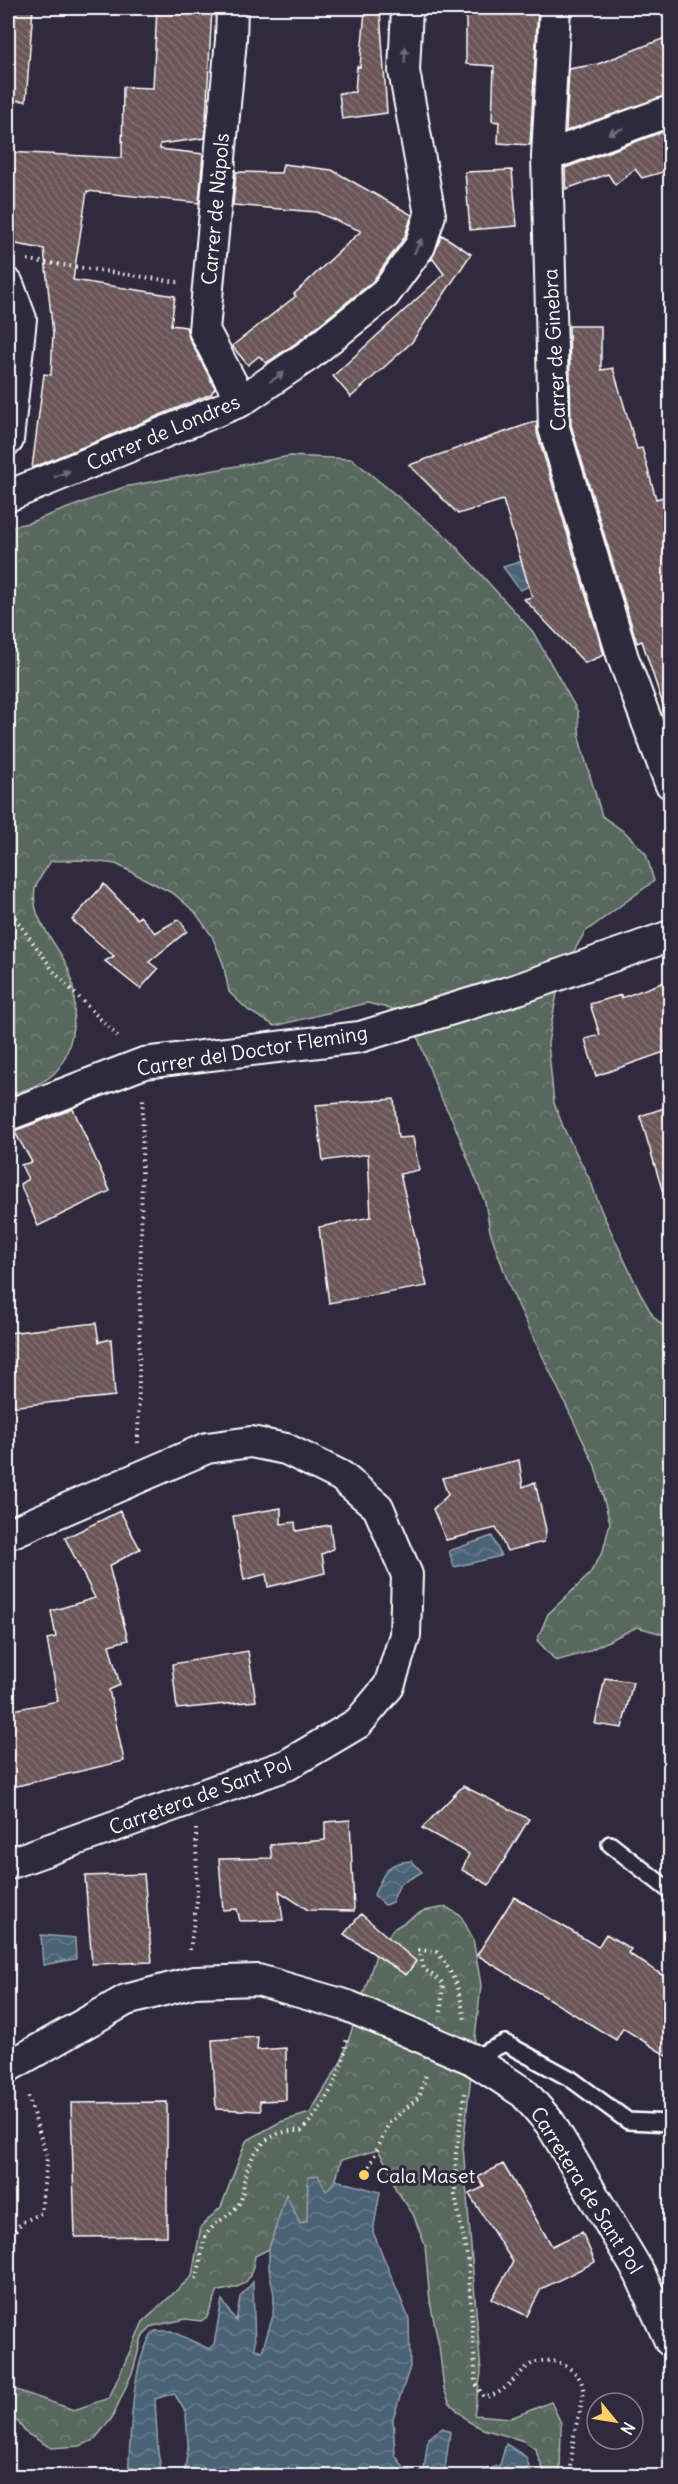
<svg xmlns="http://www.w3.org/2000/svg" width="678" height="2484" font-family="Delius,sans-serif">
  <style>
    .forest { fill: url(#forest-crowns); stroke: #acb4ae; stroke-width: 1.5 }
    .water { fill: url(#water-waves); stroke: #94a1ad; stroke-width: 1.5 }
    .building { fill: url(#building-back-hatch); stroke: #fff; stroke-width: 1.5 }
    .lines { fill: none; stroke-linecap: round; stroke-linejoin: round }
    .lane-casing { stroke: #fff; stroke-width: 20 }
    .street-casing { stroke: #fff; stroke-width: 34 }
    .path { stroke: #fff; stroke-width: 4; stroke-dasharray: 1.5 4.5; stroke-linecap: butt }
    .lane { stroke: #2f2a3d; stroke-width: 15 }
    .street { stroke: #2f2a3d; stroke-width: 30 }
    .street-bridge-casing { stroke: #fff; stroke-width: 34; stroke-linecap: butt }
    .street-bridge { stroke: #2f2a3d; stroke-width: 30 }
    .oneway { fill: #6d6a77 }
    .poi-dot { fill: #ffd166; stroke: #2f2a3d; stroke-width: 2 }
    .labels { text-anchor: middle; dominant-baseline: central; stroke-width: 6; stroke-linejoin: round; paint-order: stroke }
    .street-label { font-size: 20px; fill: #fff; stroke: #2f2a3d }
    .poi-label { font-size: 20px; fill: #fff; stroke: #2f2a3d; text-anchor: start }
  </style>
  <defs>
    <pattern id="forest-crowns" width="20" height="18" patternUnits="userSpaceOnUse" patternTransform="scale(1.5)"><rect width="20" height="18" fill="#59685e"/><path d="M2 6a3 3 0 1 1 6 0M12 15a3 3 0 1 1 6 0" fill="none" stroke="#727f76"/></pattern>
    <pattern id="water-waves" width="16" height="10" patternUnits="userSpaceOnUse" patternTransform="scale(1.5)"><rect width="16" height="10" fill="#4c6376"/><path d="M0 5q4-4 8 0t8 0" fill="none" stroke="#677a8b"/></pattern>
    <pattern id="building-back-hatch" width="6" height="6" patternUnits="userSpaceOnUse" patternTransform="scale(1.5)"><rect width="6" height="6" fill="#6b5759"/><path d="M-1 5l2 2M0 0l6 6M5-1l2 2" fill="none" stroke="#817072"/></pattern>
  </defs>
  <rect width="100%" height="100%" fill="#2f2a3d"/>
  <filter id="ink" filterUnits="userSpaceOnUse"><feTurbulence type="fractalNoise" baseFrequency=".0167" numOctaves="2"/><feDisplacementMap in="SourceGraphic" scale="12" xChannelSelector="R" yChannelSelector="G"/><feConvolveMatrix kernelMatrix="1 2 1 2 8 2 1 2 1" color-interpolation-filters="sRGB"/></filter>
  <g filter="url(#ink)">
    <path class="forest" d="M 290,456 L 352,459 L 448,538 L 533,632 L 578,712 L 580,742 L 602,816 L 626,833 L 646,854 L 654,881 L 585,932 L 569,960 L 558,987 L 548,1043 L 554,1103 L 564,1129 L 591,1182 L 601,1210 L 639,1291 L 653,1316 L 670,1333 L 670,1636 L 637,1627 L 584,1653 L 556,1661 L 537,1640 L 548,1614 L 589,1575 L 603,1551 L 610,1523 L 595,1466 L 510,1288 L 490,1231 L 485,1202 L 453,1121 L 438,1092 L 417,1035 L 396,1010 L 367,1003 L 275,1026 L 249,1011 L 229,992 L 223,963 L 212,936 L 195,912 L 174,894 L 116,864 L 83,860 L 51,861 C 47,868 37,880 35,889 C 30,920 57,942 68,968 C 80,996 76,1057 50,1077 C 38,1086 22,1091 8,1095 L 8,527 L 28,523 L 124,487 Z
      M 446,1907 L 461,1916 L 473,1939 L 481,1985 L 463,2146 L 481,2373 L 474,2415 L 511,2418 L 551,2402 L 561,2423 L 560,2476 L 546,2476 L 535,2449 L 524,2441 L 483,2429 L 469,2422 L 449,2402 L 444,2389 L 439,2346 L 430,2302 L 425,2245 L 413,2214 L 395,2188 L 390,2170 L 378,2150 L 341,2160 L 336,2180 L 307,2221 L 300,2224 L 286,2195 L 269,2249 L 255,2256 C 251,2284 245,2287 218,2291 L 207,2317 L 201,2321 L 186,2319 L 153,2326 L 142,2337 L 133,2371 L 112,2418 L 94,2440 L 80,2446 L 51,2448 L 26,2433 L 18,2422 L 8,2414 L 8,2387 L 74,2410 L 109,2398 L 143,2322 L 192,2276 L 201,2226 L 221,2207 L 246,2141 L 280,2122 L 310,2113 L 342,2060 L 376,1955 L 393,1929 L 423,1911 Z"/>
    <path class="water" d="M 539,556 L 545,579 L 520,590 L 503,567 Z
      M 492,1536 L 501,1556 L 454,1567 L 449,1551 Z
      M 412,1861 L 422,1872 L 400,1884 L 392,1902 L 385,1905 L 374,1895 C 384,1872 386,1862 412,1861 Z
      M 41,1935 L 75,1938 L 76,1959 L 43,1965 Z
      M 318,2175 L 326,2191 L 336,2180 L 380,2192 L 373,2232 L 409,2319 L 410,2367 L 393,2418 L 395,2455 L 404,2468 L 417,2474 L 424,2469 L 428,2438 L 443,2428 L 450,2432 L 444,2476 L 184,2476 L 188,2446 L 186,2413 L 174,2393 L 155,2399 L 158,2451 L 162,2476 L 128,2476 C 131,2439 130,2359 155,2331 L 171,2331 L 209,2349 L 214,2344 L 222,2300 L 236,2321 L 240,2297 L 253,2282 L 255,2349 L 262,2351 L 273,2316 L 274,2295 L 269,2269 L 269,2249 L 286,2194 L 300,2224 L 307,2221 L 308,2177 Z
      M 506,2444 L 526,2457 L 532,2476 L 481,2476 L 483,2471 L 500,2465 Z"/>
    <path class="building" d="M 8,8 L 33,8 L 26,101 L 8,100 Z
      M 157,8 L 212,8 L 205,138 L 160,144 L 160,149 L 203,154 L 199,203 L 87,191 L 73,280 L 175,296 L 171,325 L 186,327 L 189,338 L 215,388 L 211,394 L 32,468 L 44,374 L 51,375 L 53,334 L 44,249 L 16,244 L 8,227 L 8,152 L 122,158 L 123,87 L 153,88 Z
      M 466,8 L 538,8 L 530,145 L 498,143 L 499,122 L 492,121 L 494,66 L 466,64 Z
      M 365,11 L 380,11 L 387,113 L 342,119 L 339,93 L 355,92 L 357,66 L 360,67 Z
      M 670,36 L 670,94 L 566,131 L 569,69 L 598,64 Z
      M 670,129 L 670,170 L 642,178 L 635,169 L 615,185 L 608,174 L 566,189 L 565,168 Z
      M 283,164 L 332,170 L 412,215 L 404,238 L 372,282 L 299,341 L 266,363 L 259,356 L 248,365 L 232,346 L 296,296 L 294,294 L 361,231 L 316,212 L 233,205 L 236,172 L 281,173 Z
      M 512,170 L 517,226 L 470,230 L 465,172 Z
      M 442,235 L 471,254 L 412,342 L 351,397 L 333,376 L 444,274 L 433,259 L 431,260 Z
      M 569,326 L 601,326 L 601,370 L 613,368 L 637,449 L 642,448 L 656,499 L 663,497 L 670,518 L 670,711 L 665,711 L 642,641 L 637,643 L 571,425 Z
      M 537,421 L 537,433 L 604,655 L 585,663 L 524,599 L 532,597 L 503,500 L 458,514 L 409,465 Z
      M 104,884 L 137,919 L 140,916 L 155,933 L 179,919 L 187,931 L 149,962 L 158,969 L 140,989 L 105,961 L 114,956 L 72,920 Z
      M 670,980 L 670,1050 L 596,1076 L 585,1039 L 600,1035 L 590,1004 L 621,995 L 621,998 Z
      M 394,1099 L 398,1138 L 413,1137 L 419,1170 L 400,1174 L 427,1286 L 329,1303 L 319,1227 L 371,1217 L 368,1154 L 323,1161 L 316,1105 Z
      M 670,1106 L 670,1195 L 664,1196 L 640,1116 Z
      M 73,1109 L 110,1191 L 38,1226 L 20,1184 L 28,1179 L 21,1165 L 32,1162 L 14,1131 Z
      M 96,1323 L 99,1342 L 111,1339 L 115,1396 L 8,1407 L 8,1333 Z
      M 519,1460 L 523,1487 L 535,1482 L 546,1530 L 544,1542 L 507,1551 L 496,1528 L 446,1540 L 433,1509 L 448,1495 L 442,1478 Z
      M 281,1508 L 281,1524 L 295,1522 L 296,1531 L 330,1525 L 333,1549 L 322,1554 L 325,1573 L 268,1587 L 266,1574 L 244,1580 L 233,1516 Z
      M 120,1511 L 140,1549 L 109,1566 L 128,1640 L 109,1645 L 120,1685 L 109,1690 L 124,1761 L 8,1788 L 8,1711 L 58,1701 L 47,1639 L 56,1637 L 51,1611 L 95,1598 L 65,1538 Z
      M 248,1651 L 256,1701 L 177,1709 L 172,1664 Z
      M 605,1678 L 633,1682 L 622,1728 L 595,1724 Z
      M 463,1786 L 529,1819 L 489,1885 L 462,1870 L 469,1854 L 422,1828 Z
      M 350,1820 L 354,1911 L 308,1910 L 279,1891 L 283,1920 L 240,1921 L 237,1909 L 223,1910 L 219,1859 L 272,1858 L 270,1845 L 325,1840 L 325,1822 Z
      M 144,1874 L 152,1962 L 92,1964 L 85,1876 Z
      M 514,1897 L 598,1947 L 606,1934 L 631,1949 L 628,1953 L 670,1980 L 670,2058 L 623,2028 L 616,2040 L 477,1955 Z
      M 361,1914 L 416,1961 L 406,1975 L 344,1934 Z
      M 258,2037 L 257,2050 L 286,2048 L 286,2100 L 260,2101 L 261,2111 L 216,2109 L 212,2040 Z
      M 167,2102 L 167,2236 L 75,2237 L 71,2103 Z
      M 503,2164 L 552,2246 L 582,2232 L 595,2262 L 541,2289 L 527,2316 L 492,2299 L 513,2262 L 469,2194 L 484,2187 L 478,2177 Z"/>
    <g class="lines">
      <defs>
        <path id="lane" d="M 610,1844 L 670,1891
          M 472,2059 L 505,2043 L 571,2079 L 628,2121 L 670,2123"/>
        <path id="street" d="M 232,8 L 231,40 L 204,330 L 241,401
          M 555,8 L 547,156 L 554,428 L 623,658 L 670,783
          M 547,156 L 670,111
          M 8,284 L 21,319 L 8,440
          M 8,496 L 241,401 L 309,355 L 385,294 L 420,246 L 430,215 L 404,71 L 407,8
          M 8,1115 L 144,1063 L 360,1037 L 518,989 L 670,936
          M 8,1534 L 207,1448 L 251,1442 L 286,1449 L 341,1476 L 378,1507 L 407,1575 L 405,1635 L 389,1686 L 358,1723 L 287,1765 L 8,1864
          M 472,2059 L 524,2093 L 550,2123 L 640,2274 L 670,2341
          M 8,2067 L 126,2000 L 194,1982 L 258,1980 L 348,2006"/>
      </defs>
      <use href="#lane" class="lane-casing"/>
      <use href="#street" class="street-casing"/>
      <path class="path" d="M 28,260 L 178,282
        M 8,908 L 55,973 L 120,1039
        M 138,1443 L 143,1096
        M 190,1950 L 197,1900 L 196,1829
        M 441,2012 L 443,1983 L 424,1969 L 419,1950 L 437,1952 C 455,1975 460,1992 465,2021
        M 465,2093 L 456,2153 L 455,2195 L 468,2261 L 476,2384 L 484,2397 C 506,2395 515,2374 533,2363 C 540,2360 553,2360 560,2363 C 595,2380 582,2400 575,2430 C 572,2445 572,2461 570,2476
        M 367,2172 L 389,2123 L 419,2097 L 427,2072
        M 8,2240 L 21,2223 L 41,2213 L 47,2157 L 27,2093
        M 8,2268 L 8,2277
        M 196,2279 C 201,2266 201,2244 207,2234 C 215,2221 233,2215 240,2202 C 244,2194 243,2183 245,2175 C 254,2147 270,2129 301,2131 C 322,2111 346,2069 346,2040"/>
      <use href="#lane" class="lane"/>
      <use href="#street" class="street"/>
      <defs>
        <path id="street-bridge" d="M 348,2006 L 472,2059"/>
      </defs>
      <use href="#street-bridge" class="street-bridge-casing"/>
      <use href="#street-bridge" class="street-bridge"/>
    </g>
    <defs><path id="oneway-solid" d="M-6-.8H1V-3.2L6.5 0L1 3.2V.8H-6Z" transform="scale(1.5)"/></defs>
    <g class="oneway">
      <use href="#oneway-solid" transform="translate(405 55) rotate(-87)"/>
      <use href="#oneway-solid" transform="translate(616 131) rotate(160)"/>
      <use href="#oneway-solid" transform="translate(418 246) rotate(-63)"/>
      <use href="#oneway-solid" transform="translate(277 377) rotate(-34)"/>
      <use href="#oneway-solid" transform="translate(62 474) rotate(-22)"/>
    </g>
  </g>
  <circle class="poi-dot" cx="364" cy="2175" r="6"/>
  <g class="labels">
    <g class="street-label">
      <text transform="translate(215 209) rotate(-85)">Carrer de Nàpols</text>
      <text transform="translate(554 350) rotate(-93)">Carrer de Ginebra</text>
      <text transform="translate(163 432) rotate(-23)">Carrer de Londres</text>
      <text transform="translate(252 1050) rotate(-9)">Carrer del Doctor Fleming</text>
      <text transform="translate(200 1795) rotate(-20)">Carretera de Sant Pol</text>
      <text transform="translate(587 2190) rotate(58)">Carretera de Sant Pol</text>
    </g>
    <g class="poi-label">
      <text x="376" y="2175">Cala Maset</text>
    </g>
  </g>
  <rect width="678" height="2484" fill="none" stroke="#2f2a3d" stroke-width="30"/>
  <rect x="15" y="15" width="648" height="2454" fill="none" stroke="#fff" stroke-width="2" filter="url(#ink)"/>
  <g transform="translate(615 2421) rotate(120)"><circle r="28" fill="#2f2a3d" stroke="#827f8b" stroke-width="1.5"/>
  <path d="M0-4.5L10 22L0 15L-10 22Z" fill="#ffd166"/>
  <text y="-9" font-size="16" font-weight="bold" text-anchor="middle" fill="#ffffff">N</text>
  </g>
</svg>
